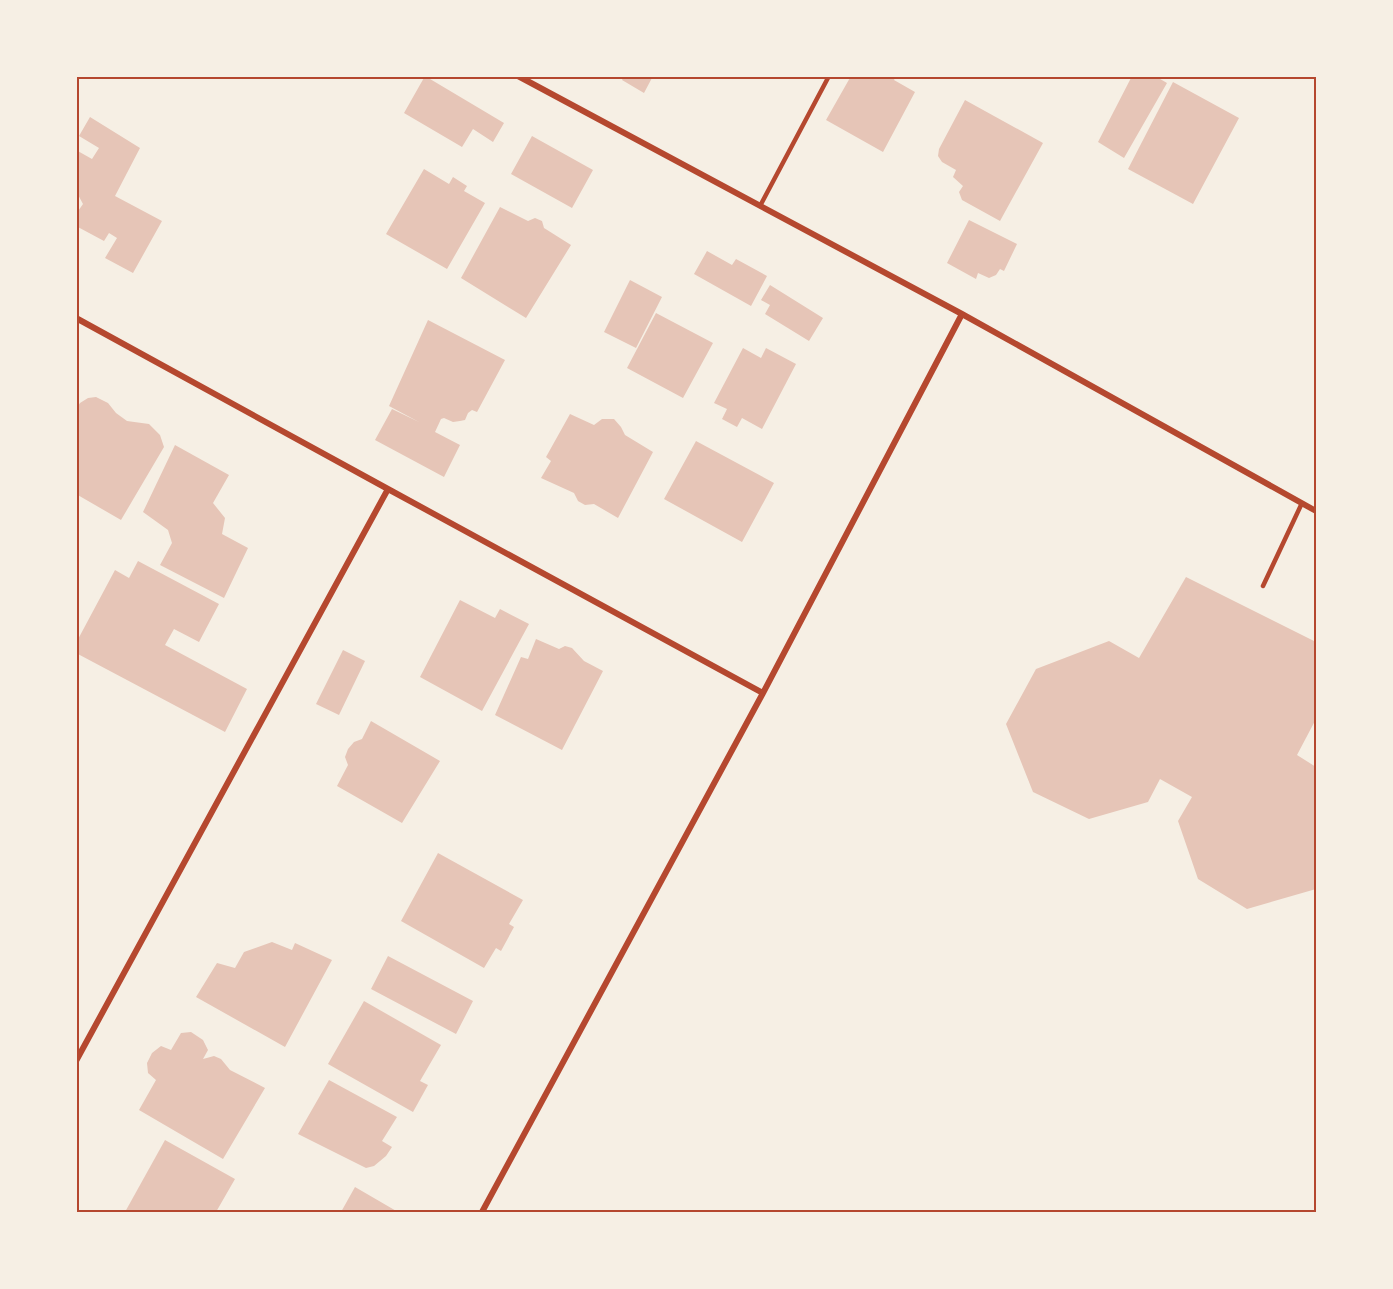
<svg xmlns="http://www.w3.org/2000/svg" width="1393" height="1289" font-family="'Exo 2',sans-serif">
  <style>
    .building { fill: #e6c5b7 }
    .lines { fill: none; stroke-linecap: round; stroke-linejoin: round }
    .service { stroke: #b5482f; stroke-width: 4.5 }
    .minor { stroke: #b5482f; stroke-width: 6 }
    .neatline { fill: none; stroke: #b5482f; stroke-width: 2 }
  </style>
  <rect width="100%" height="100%" fill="#f6efe4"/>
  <path class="building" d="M 425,76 L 504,123 L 493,142 L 473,129 L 462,147 L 404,113 Z
    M 624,76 L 653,76 L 644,93 L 622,80 Z
    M 851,76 L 896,76 L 894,80 L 915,92 L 883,152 L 826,120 Z
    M 1132,76 L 1155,76 L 1167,83 L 1124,158 L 1098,142 Z
    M 1173,82 L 1239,118 L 1193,204 L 1128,169 Z
    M 965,100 L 1043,143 L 1000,221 L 962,200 L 959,192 L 963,186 L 953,177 L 956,170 L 942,162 L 938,156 L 939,149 Z
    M 90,117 L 140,148 L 115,196 L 162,221 L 133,273 L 105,258 L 117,238 L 109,233 L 104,241 L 76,226 L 76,214 L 83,204 L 76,191 L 76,150 L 92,159 L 99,148 L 79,136 Z
    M 532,136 L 593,170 L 572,208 L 511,174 Z
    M 424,169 L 449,184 L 453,177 L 467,186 L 464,191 L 485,203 L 447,269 L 386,234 Z
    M 500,207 L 528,221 L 535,218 L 542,221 L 544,228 L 571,245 L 526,318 L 461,278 Z
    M 969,220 L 1017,244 L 1004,271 L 1000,269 L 996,275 L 989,278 L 978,273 L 976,279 L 947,263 Z
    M 707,251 L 732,265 L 736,259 L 767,276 L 751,306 L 694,274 Z
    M 630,280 L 662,297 L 636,348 L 604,332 Z
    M 770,285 L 823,318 L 809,341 L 765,314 L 770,305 L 761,300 Z
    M 656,313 L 713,343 L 683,398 L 627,368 Z
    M 428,320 L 505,360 L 477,412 L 472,410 L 468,413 L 465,420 L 460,421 L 453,422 L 444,418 L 441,419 L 435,432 L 460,445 L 444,477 L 375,440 L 392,409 L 419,422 L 389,406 Z
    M 743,348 L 761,358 L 766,348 L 796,364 L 762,429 L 742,418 L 737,427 L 722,419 L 727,409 L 714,403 Z
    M 96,397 L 108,403 L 116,413 L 127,421 L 149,424 L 160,435 L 164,447 L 121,520 L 76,494 L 76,409 L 80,403 L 88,398 Z
    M 570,414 L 594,425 L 602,419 L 614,419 L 621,427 L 625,435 L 653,452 L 618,518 L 594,504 L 585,505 L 578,501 L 574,493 L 541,478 L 551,461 L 546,457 Z
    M 696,441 L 774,483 L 742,542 L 664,499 Z
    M 175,445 L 229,475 L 213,503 L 225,518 L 222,534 L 248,548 L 224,598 L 160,565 L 172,543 L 168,530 L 143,512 Z
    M 138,561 L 219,604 L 199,642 L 174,629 L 165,645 L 247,689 L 225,732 L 76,653 L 76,643 L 115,570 L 129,578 Z
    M 1186,577 L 1316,642 L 1316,719 L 1297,755 L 1316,767 L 1316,889 L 1247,909 L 1198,879 L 1178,821 L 1192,797 L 1160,779 L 1148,802 L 1089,819 L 1033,792 L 1006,724 L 1036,669 L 1109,641 L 1139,658 Z
    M 460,600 L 495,618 L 500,609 L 529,624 L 482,711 L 420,677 Z
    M 536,639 L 559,649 L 565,646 L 572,648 L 584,661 L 603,671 L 562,750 L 495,715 L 521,657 L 528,659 Z
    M 343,650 L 365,661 L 339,715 L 316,704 Z
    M 371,721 L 440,761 L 402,823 L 337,786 L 348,765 L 345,757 L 348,749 L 354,742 L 362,739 Z
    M 438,853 L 523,900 L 509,924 L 514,927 L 501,951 L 496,948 L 484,968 L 401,921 Z
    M 272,942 L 292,950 L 295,943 L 332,960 L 285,1047 L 196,997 L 217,963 L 235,968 L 244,952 Z
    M 388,956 L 473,1001 L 456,1034 L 371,989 Z
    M 364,1001 L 441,1045 L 420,1081 L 428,1085 L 413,1112 L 328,1064 Z
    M 191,1032 L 203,1040 L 208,1050 L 203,1059 L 214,1056 L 221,1059 L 230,1070 L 265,1088 L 223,1159 L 139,1110 L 156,1080 L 148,1073 L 147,1063 L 152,1053 L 161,1046 L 171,1050 L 181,1033 Z
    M 329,1080 L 397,1117 L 382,1141 L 392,1147 L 386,1156 L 374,1166 L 366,1168 L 298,1134 Z
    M 165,1140 L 235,1179 L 216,1212 L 125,1212 Z
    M 355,1187 L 398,1212 L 341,1212 Z"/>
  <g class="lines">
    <path class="service" d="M 760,206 L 829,76
      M 1263,586 L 1302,503"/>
    <path class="minor" d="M 518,76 L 962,314 L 1316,511
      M 76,318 L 388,489 L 763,693
      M 76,1061 L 388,489
      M 482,1212 L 763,693 L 962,314"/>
  </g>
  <rect width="1393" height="1289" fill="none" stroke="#f6efe4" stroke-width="156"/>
  <rect x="78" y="78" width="1237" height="1133" class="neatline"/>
</svg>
